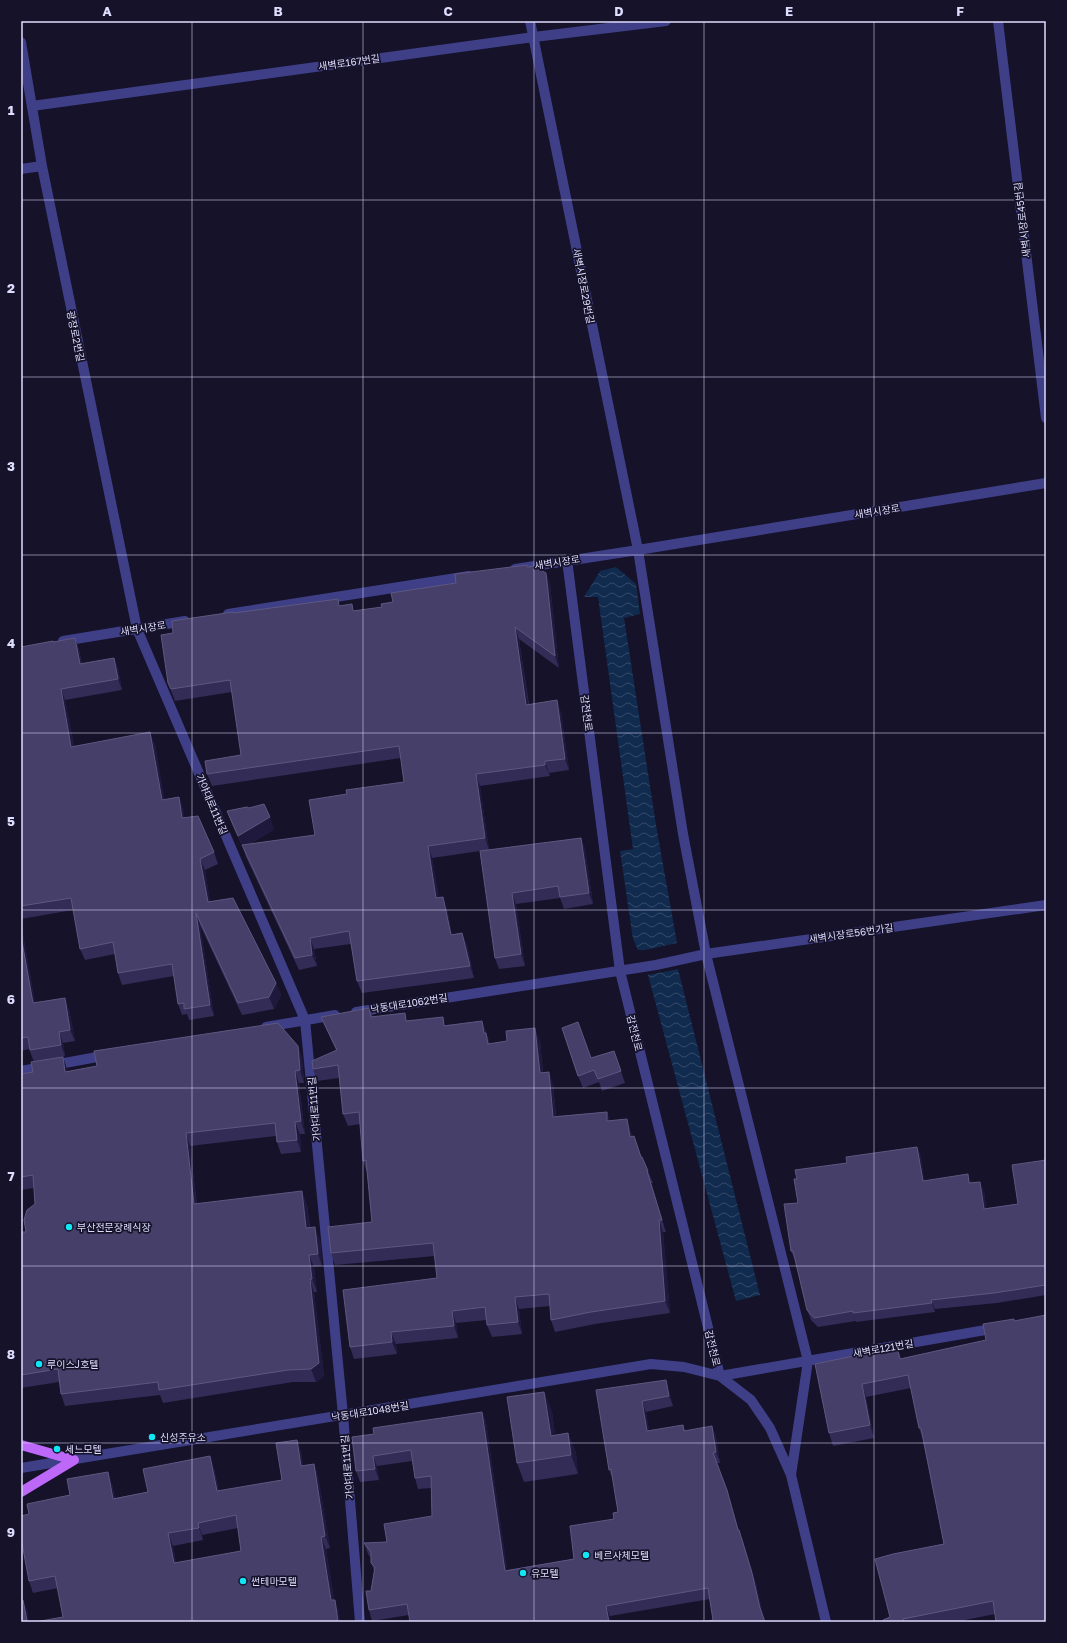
<svg xmlns="http://www.w3.org/2000/svg" width="1067" height="1643" font-family="'Golos Text','Noto Sans KR',sans-serif">
  <style>
    .water { fill: url(#water-waves) }
    .lines { fill: none; stroke-linecap: round; stroke-linejoin: round }
    .minor { stroke: #3f3f87; stroke-width: 10 }
    .major { stroke: #be68f9; stroke-width: 10 }
    .wall { fill: #332c57; fill-rule: evenodd }
    .shaded-wall { fill: #1f1a3d }
    .building { fill: #453f69; stroke: #5e5880; fill-rule: evenodd }
    .grid { fill: none; stroke: #dfddfe; stroke-width: 1; stroke-opacity: 0.55 }
    .poi-dot { fill: #11e6f5; stroke: #15122a; stroke-width: 1.5 }
    .labels { text-anchor: middle; dominant-baseline: central; stroke-width: 3.5; stroke-linejoin: round; paint-order: stroke }
    .street-label { font-size: 10px; fill: #dfddfe; stroke: #15122a }
    .poi-label { font-size: 10px; fill: #dfddfe; stroke: #15122a; text-anchor: start }
    .neatline { fill: none; stroke: #dfddfe; stroke-width: 1.5 }
    .grid-label { font-size: 13px; text-anchor: middle; font-weight: bold; fill: #dfddfe }
  </style>
  <defs>
    <pattern id="water-waves" width="16" height="10" patternUnits="userSpaceOnUse"><rect width="16" height="10" fill="#112b4f"/><path d="M0 5q4-4 8 0t8 0" fill="none" stroke="#334969"/></pattern>
  </defs>
  <rect width="100%" height="100%" fill="#15122a"/>
  <path class="water" d="M 616,567 L 636,584 L 640,614 L 624,618 L 656,825 L 677,943 L 645,950 L 638,950 L 633,939 L 620,851 L 633,849 L 598,597 L 584,597 L 600,571 Z
    M 678,969 L 760,1295 L 736,1301 L 648,975 Z"/>
  <g class="lines">
    <path class="minor" d="M 530,21 L 638,550 L 683,834 L 706,954 L 808,1361 L 791,1475
      M 998,21 L 1046,418
      M 21,42 L 42,166 L 137,629 L 305,1020 L 343,1415 L 360,1622
      M 32,106 L 534,37 L 666,21
      M 21,169 L 42,166
      M 567,560 L 620,971 L 720,1376 L 751,1400 L 770,1428 L 791,1475 L 826,1622
      M 515,569 L 638,550 L 1046,483
      M 228,614 L 469,576
      M 63,641 L 185,621
      M 356,1012 L 656,965 L 706,954 L 1046,905
      M 266,1027 L 335,1015
      M 21,1071 L 108,1055
      M 21,1468 L 651,1364 L 684,1367 L 720,1376 L 997,1328"/>
    <path class="major" d="M 21,1445 L 74,1460
      M 21,1492 L 74,1460"/>
  </g>
  <path class="wall" d="M 527,565 L 528,567 L 546,573 L 550,584 L 559,668 L 519,639 L 529,704 L 561,712 L 569,770 L 549,773 L 550,776 L 480,786 L 489,850 L 581,838 L 585,849 L 593,904 L 564,909 L 560,898 L 516,904 L 525,966 L 499,969 L 495,958 L 480,851 L 432,858 L 439,898 L 447,909 L 452,935 L 462,933 L 467,945 L 474,978 L 362,993 L 357,981 L 351,944 L 314,949 L 317,966 L 299,970 L 246,857 L 243,848 L 232,824 L 227,811 L 274,829 L 250,844 L 315,835 L 347,794 L 404,782 L 401,758 L 212,786 L 207,774 L 241,755 L 232,692 L 175,701 L 168,683 L 173,633 L 234,613 L 340,606 L 355,611 L 382,607 L 393,602 L 456,583 Z
    M 75,638 L 79,650 L 82,663 L 114,658 L 118,669 L 122,690 L 65,700 L 74,746 L 155,744 L 164,799 L 183,808 L 184,818 L 214,852 L 218,864 L 205,870 L 210,902 L 276,983 L 281,995 L 274,1009 L 242,1015 L 200,925 L 214,1016 L 189,1020 L 187,1014 L 182,1015 L 178,1004 L 174,976 L 122,985 L 118,973 L 115,954 L 85,960 L 80,949 L 73,910 L 21,919 L 21,647 Z
    M 21,923 L 35,1003 L 69,1009 L 75,1041 L 63,1043 L 65,1056 L 63,1057 L 68,1072 L 298,1046 L 302,1058 L 304,1083 L 299,1083 L 305,1134 L 300,1134 L 301,1152 L 281,1154 L 277,1142 L 276,1136 L 190,1146 L 197,1204 L 307,1204 L 310,1228 L 320,1240 L 322,1266 L 314,1267 L 317,1292 L 314,1292 L 324,1376 L 316,1382 L 293,1382 L 163,1403 L 160,1395 L 65,1406 L 61,1394 L 59,1382 L 21,1388 L 21,1232 L 26,1232 L 35,1204 L 34,1188 L 21,1190 L 21,1074 L 33,1072 L 34,1062 L 29,1049 L 21,1051 Z
    M 369,1008 L 373,1017 L 446,1025 L 482,1021 L 490,1044 L 540,1041 L 543,1073 L 553,1084 L 556,1116 L 607,1112 L 610,1121 L 631,1131 L 632,1137 L 634,1136 L 641,1157 L 648,1171 L 653,1183 L 651,1183 L 666,1232 L 663,1232 L 670,1313 L 595,1324 L 555,1332 L 551,1320 L 550,1306 L 519,1309 L 522,1334 L 492,1337 L 487,1325 L 487,1320 L 456,1323 L 458,1338 L 396,1344 L 397,1354 L 354,1359 L 350,1347 L 437,1278 L 435,1256 L 335,1265 L 331,1253 L 372,1222 L 367,1173 L 363,1161 L 360,1124 L 348,1126 L 343,1114 L 339,1078 L 317,1081 L 313,1069 L 336,1050 L 326,1029 L 321,1017 Z
    M 614,1051 L 625,1083 L 602,1091 L 599,1082 L 583,1088 L 578,1076 L 591,1058 Z
    M 917,1147 L 921,1157 L 924,1181 L 971,1183 L 984,1191 L 986,1208 L 1018,1204 L 1046,1160 L 1046,1295 L 997,1303 L 935,1309 L 935,1312 L 856,1322 L 856,1321 L 818,1327 L 811,1320 L 807,1310 L 795,1260 L 791,1251 L 798,1203 L 847,1163 Z
    M 1014,1319 L 995,1614 L 955,1622 L 884,1622 L 890,1617 L 944,1544 L 922,1437 L 919,1428 L 911,1388 L 866,1397 L 874,1438 L 833,1446 L 829,1433 L 815,1364 L 897,1347 L 901,1359 L 986,1340 Z
    M 596,1390 L 669,1391 L 673,1406 L 646,1412 L 649,1431 L 683,1425 L 685,1431 L 712,1426 L 716,1437 L 720,1463 L 717,1463 L 730,1501 L 739,1530 L 743,1541 L 756,1584 L 764,1619 L 713,1620 L 710,1599 L 610,1616 L 409,1615 L 372,1621 L 369,1610 L 374,1571 L 371,1563 L 371,1558 L 368,1554 L 364,1543 L 387,1542 L 432,1516 L 431,1488 L 418,1489 L 415,1478 L 412,1461 L 377,1466 L 379,1480 L 360,1482 L 356,1471 L 374,1434 L 482,1412 L 486,1422 L 507,1570 L 574,1559 L 614,1519 L 618,1512 L 613,1480 L 609,1470 Z
    M 544,1392 L 552,1412 L 555,1435 L 568,1433 L 576,1453 L 578,1474 L 524,1482 L 517,1463 Z
    M 297,1440 L 301,1452 L 303,1466 L 314,1464 L 318,1476 L 330,1548 L 326,1549 L 334,1600 L 339,1612 L 63,1617 L 58,1588 L 33,1593 L 29,1581 L 29,1514 L 70,1495 L 112,1484 L 115,1498 L 148,1492 L 214,1468 L 219,1491 L 282,1480 ZM 238,1528 L 241,1551 L 176,1563 L 173,1546 L 203,1540 L 202,1535 Z"/>
  <path class="shaded-wall" d="M 546,573 L 550,584 L 559,668 L 555,656 Z
    M 515,627 L 519,639 L 530,717 L 526,705 Z
    M 75,638 L 79,650 L 84,675 L 80,664 Z
    M 114,658 L 118,669 L 122,690 L 118,679 Z
    M 61,689 L 65,700 L 76,758 L 71,747 Z
    M 557,700 L 561,712 L 569,770 L 565,759 Z
    M 150,732 L 155,744 L 167,811 L 162,800 Z
    M 545,761 L 550,776 L 545,765 Z
    M 476,774 L 480,786 L 489,850 L 485,838 Z
    M 179,797 L 183,808 L 187,830 L 182,818 Z
    M 270,817 L 274,829 L 243,848 L 238,836 Z
    M 581,838 L 585,849 L 593,904 L 589,893 Z
    M 428,846 L 432,858 L 441,910 L 436,898 Z
    M 200,859 L 205,870 L 212,914 L 208,902 Z
    M 512,893 L 516,904 L 525,966 L 521,954 Z
    M 443,897 L 447,909 L 455,947 L 451,935 Z
    M 196,913 L 200,925 L 214,1016 L 210,1005 Z
    M 21,923 L 37,1015 L 33,1003 L 21,936 Z
    M 462,933 L 467,945 L 474,978 L 470,966 Z
    M 310,938 L 314,949 L 317,966 L 312,955 Z
    M 276,983 L 281,995 L 274,1009 L 269,997 Z
    M 65,998 L 69,1009 L 75,1041 L 70,1030 Z
    M 405,1013 L 409,1025 L 406,1021 Z
    M 443,1017 L 447,1029 L 444,1026 Z
    M 482,1021 L 487,1033 L 487,1037 L 490,1045 L 488,1044 L 484,1033 Z
    M 535,1028 L 540,1041 L 544,1085 L 540,1073 Z
    M 59,1032 L 63,1043 L 65,1056 L 61,1045 Z
    M 298,1046 L 302,1058 L 304,1083 L 300,1070 Z
    M 63,1057 L 67,1069 L 70,1085 L 65,1072 Z
    M 295,1071 L 299,1083 L 305,1134 L 301,1121 Z
    M 549,1072 L 553,1084 L 557,1129 L 553,1117 Z
    M 607,1112 L 611,1124 L 607,1121 Z
    M 627,1119 L 631,1131 L 634,1149 L 630,1137 Z
    M 295,1122 L 300,1134 L 301,1152 L 297,1140 Z
    M 186,1133 L 190,1146 L 198,1217 L 194,1204 Z
    M 917,1147 L 921,1157 L 926,1191 L 923,1181 Z
    M 647,1171 L 651,1183 L 666,1232 L 662,1220 Z
    M 968,1174 L 972,1184 L 969,1183 Z
    M 980,1182 L 984,1191 L 987,1218 L 984,1209 Z
    M 302,1191 L 307,1204 L 311,1241 L 306,1228 Z
    M 659,1220 L 663,1232 L 670,1313 L 665,1301 Z
    M 315,1227 L 320,1240 L 322,1266 L 318,1254 Z
    M 309,1255 L 314,1267 L 317,1292 L 312,1279 Z
    M 310,1279 L 314,1292 L 324,1376 L 316,1382 L 311,1369 Z
    M 515,1297 L 519,1309 L 522,1334 L 518,1322 Z
    M 931,1300 L 935,1309 L 935,1312 Z
    M 452,1311 L 456,1323 L 458,1338 L 454,1326 Z
    M 391,1332 L 396,1344 L 397,1354 L 392,1342 Z
    M 897,1347 L 902,1360 L 900,1359 Z
    M 666,1380 L 669,1391 L 673,1406 L 669,1396 Z
    M 862,1384 L 866,1397 L 874,1438 L 870,1425 Z
    M 544,1392 L 552,1412 L 558,1455 L 551,1436 Z
    M 642,1401 L 646,1412 L 651,1442 L 647,1431 Z
    M 482,1412 L 486,1422 L 509,1581 L 505,1571 Z
    M 712,1426 L 716,1437 L 720,1463 L 716,1452 Z
    M 568,1433 L 576,1453 L 578,1474 L 571,1455 Z
    M 297,1440 L 301,1452 L 305,1479 L 301,1466 Z
    M 210,1456 L 214,1468 L 221,1503 L 217,1491 Z
    M 373,1456 L 377,1466 L 379,1480 L 375,1469 Z
    M 314,1464 L 318,1476 L 330,1548 L 325,1536 Z
    M 108,1472 L 112,1484 L 117,1511 L 113,1499 Z
    M 727,1490 L 730,1501 L 742,1541 L 738,1530 Z
    M 198,1523 L 202,1535 L 203,1540 L 199,1528 Z
    M 739,1530 L 756,1584 L 765,1622 L 760,1608 Z
    M 168,1533 L 173,1546 L 178,1575 L 174,1563 Z
    M 321,1537 L 326,1549 L 336,1612 L 331,1600 Z
    M 23,1600 L 28,1612 L 29,1622 L 27,1622 L 27,1621 Z
    M 335,1600 L 339,1612 L 341,1622 L 338,1622 Z
    M 606,1606 L 610,1616 L 611,1622 L 609,1622 Z"/>
  <path class="building" d="M 527,565 L 527,567 L 535,566 L 546,573 L 555,656 L 515,627 L 526,705 L 557,700 L 565,759 L 545,761 L 545,765 L 476,774 L 485,838 L 428,846 L 436,898 L 443,897 L 451,935 L 462,933 L 470,966 L 357,981 L 349,931 L 310,938 L 312,955 L 295,958 L 242,845 L 315,835 L 309,800 L 347,794 L 346,790 L 404,782 L 399,746 L 207,774 L 205,761 L 241,755 L 230,680 L 171,689 L 168,683 L 161,635 L 173,633 L 172,621 L 233,612 L 234,613 L 338,599 L 339,606 L 352,604 L 353,611 L 382,607 L 381,604 L 393,602 L 391,593 L 456,583 L 455,574 Z
    M 75,638 L 80,664 L 114,658 L 118,679 L 61,689 L 71,747 L 150,732 L 162,800 L 179,797 L 182,818 L 198,816 L 214,852 L 200,859 L 208,902 L 233,898 L 276,983 L 269,997 L 238,1003 L 196,913 L 210,1005 L 184,1009 L 184,1003 L 178,1004 L 172,964 L 118,973 L 113,942 L 80,949 L 71,898 L 21,906 L 21,647 L 53,641 L 53,642 Z
    M 264,804 L 270,817 L 238,836 L 227,811 L 247,807 L 249,808 Z
    M 581,838 L 589,893 L 560,897 L 558,886 L 512,893 L 521,954 L 495,958 L 480,851 Z
    M 21,936 L 33,1003 L 65,998 L 70,1030 L 59,1032 L 61,1045 L 30,1050 L 28,1037 L 21,1038 Z
    M 369,1008 L 371,1017 L 405,1013 L 406,1021 L 443,1017 L 444,1026 L 482,1021 L 484,1033 L 486,1033 L 488,1044 L 507,1041 L 506,1031 L 535,1028 L 540,1073 L 549,1072 L 553,1117 L 607,1112 L 607,1121 L 627,1119 L 630,1137 L 634,1136 L 641,1157 L 642,1157 L 648,1171 L 647,1171 L 662,1220 L 659,1220 L 665,1301 L 591,1312 L 551,1320 L 549,1294 L 515,1297 L 518,1322 L 487,1325 L 485,1307 L 452,1311 L 454,1326 L 391,1332 L 392,1342 L 350,1347 L 343,1290 L 437,1278 L 433,1243 L 331,1253 L 328,1227 L 372,1222 L 366,1160 L 363,1161 L 359,1112 L 343,1114 L 338,1065 L 313,1069 L 312,1061 L 337,1050 L 321,1017 Z
    M 578,1022 L 591,1058 L 614,1051 L 621,1071 L 598,1079 L 594,1070 L 578,1076 L 562,1028 Z
    M 278,1023 L 298,1046 L 300,1070 L 295,1071 L 301,1121 L 295,1122 L 297,1140 L 277,1142 L 275,1123 L 186,1133 L 194,1204 L 302,1191 L 306,1228 L 315,1227 L 318,1254 L 309,1255 L 312,1279 L 310,1279 L 319,1363 L 311,1369 L 288,1370 L 159,1390 L 158,1382 L 61,1394 L 58,1369 L 21,1375 L 21,1232 L 26,1232 L 24,1220 L 27,1210 L 35,1204 L 33,1175 L 21,1177 L 21,1074 L 33,1072 L 31,1062 L 63,1057 L 65,1072 L 97,1066 L 94,1051 Z
    M 917,1147 L 923,1181 L 968,1174 L 969,1183 L 980,1182 L 984,1209 L 1018,1204 L 1012,1165 L 1046,1160 L 1046,1285 L 994,1293 L 931,1300 L 932,1303 L 853,1313 L 853,1311 L 814,1318 L 807,1310 L 793,1251 L 791,1251 L 784,1204 L 798,1203 L 794,1179 L 797,1179 L 795,1170 L 847,1163 L 846,1157 Z
    M 1046,1315 L 1046,1622 L 996,1622 L 993,1601 L 903,1619 L 904,1622 L 884,1622 L 883,1620 L 890,1617 L 875,1559 L 893,1554 L 944,1544 L 921,1428 L 919,1428 L 908,1375 L 862,1384 L 870,1425 L 829,1433 L 815,1364 L 897,1347 L 900,1359 L 986,1340 L 983,1324 L 1014,1319 L 1014,1321 Z
    M 666,1380 L 669,1396 L 642,1401 L 647,1431 L 683,1425 L 684,1431 L 712,1426 L 716,1452 L 713,1453 L 727,1490 L 738,1530 L 739,1530 L 752,1573 L 760,1608 L 765,1622 L 703,1622 L 713,1620 L 708,1588 L 606,1606 L 609,1622 L 410,1622 L 407,1604 L 369,1610 L 366,1591 L 371,1591 L 375,1567 L 371,1563 L 371,1552 L 364,1543 L 387,1542 L 384,1524 L 432,1516 L 431,1476 L 415,1478 L 411,1450 L 373,1456 L 375,1469 L 356,1471 L 352,1437 L 374,1434 L 373,1428 L 482,1412 L 505,1571 L 574,1559 L 570,1526 L 614,1519 L 613,1513 L 618,1512 L 611,1469 L 609,1470 L 596,1390 Z
    M 544,1392 L 551,1436 L 568,1433 L 571,1455 L 517,1463 L 507,1397 Z
    M 297,1440 L 301,1466 L 314,1464 L 325,1536 L 321,1537 L 331,1600 L 335,1600 L 338,1622 L 35,1622 L 63,1617 L 55,1576 L 29,1581 L 21,1538 L 21,1516 L 29,1514 L 27,1504 L 70,1495 L 67,1479 L 108,1472 L 113,1499 L 148,1492 L 143,1469 L 210,1456 L 217,1491 L 282,1480 L 276,1443 ZM 236,1515 L 241,1551 L 174,1563 L 168,1533 L 199,1528 L 198,1523 Z
    M 21,1600 L 23,1600 L 27,1621 L 21,1622 Z"/>
  <path class="grid" d="M 192,21 L 192,1622M 363,21 L 363,1622M 534,21 L 534,1622M 704,21 L 704,1622M 874,21 L 874,1622M 21,200 L 1046,200M 21,377 L 1046,377M 21,555 L 1046,555M 21,733 L 1046,733M 21,910 L 1046,910M 21,1088 L 1046,1088M 21,1266 L 1046,1266M 21,1443 L 1046,1443"/>
  <g class="poi-dot">
    <circle cx="69" cy="1227" r="4"/>
    <circle cx="39" cy="1364" r="4"/>
    <circle cx="152" cy="1437" r="4"/>
    <circle cx="57" cy="1449" r="4"/>
    <circle cx="586" cy="1555" r="4"/>
    <circle cx="523" cy="1573" r="4"/>
    <circle cx="243" cy="1581" r="4"/>
  </g>
  <g class="labels">
    <g class="street-label">
      <text transform="translate(349 62) rotate(-8)">새벽로167번길</text>
      <text transform="translate(1022 220) rotate(-97)">새벽시장로45번길</text>
      <text transform="translate(584 286) rotate(79)">새벽시장로29번길</text>
      <text transform="translate(76 336) rotate(78)">광장로2번길</text>
      <text transform="translate(877 511) rotate(-9)">새벽시장로</text>
      <text transform="translate(557 562) rotate(-9)">새벽시장로</text>
      <text transform="translate(143 628) rotate(-9)">새벽시장로</text>
      <text transform="translate(587 713) rotate(83)">감전천로</text>
      <text transform="translate(212 804) rotate(67)">가야대로11번길</text>
      <text transform="translate(851 933) rotate(-8)">새벽시장로56번가길</text>
      <text transform="translate(409 1003) rotate(-9)">낙동대로1062번길</text>
      <text transform="translate(635 1033) rotate(76)">감전천로</text>
      <text transform="translate(314 1109) rotate(-95)">가야대로11번길</text>
      <text transform="translate(713 1348) rotate(76)">감전천로</text>
      <text transform="translate(883 1348) rotate(-10)">새벽로121번길</text>
      <text transform="translate(370 1411) rotate(-9)">낙동대로1048번길</text>
      <text transform="translate(347 1467) rotate(-95)">가야대로11번길</text>
    </g>
    <g class="poi-label">
      <text x="77" y="1227">부산전문장례식장</text>
      <text x="47" y="1364">루이스J호텔</text>
      <text x="160" y="1437">신성주유소</text>
      <text x="65" y="1449">세느모텔</text>
      <text x="594" y="1555">베르사체모텔</text>
      <text x="531" y="1573">유모텔</text>
      <text x="251" y="1581">썬테마모텔</text>
    </g>
  </g>
  <rect width="1067" height="1643" fill="none" stroke="#15122a" stroke-width="44"/>
  <rect x="22" y="22" width="1023" height="1599" class="neatline"/>
  <g class="grid-label">
    <text x="107" y="16">A</text>
    <text x="278" y="16">B</text>
    <text x="448" y="16">C</text>
    <text x="619" y="16">D</text>
    <text x="789" y="16">E</text>
    <text x="960" y="16">F</text>
    <text x="11" y="115">1</text>
    <text x="11" y="293">2</text>
    <text x="11" y="471">3</text>
    <text x="11" y="648">4</text>
    <text x="11" y="826">5</text>
    <text x="11" y="1004">6</text>
    <text x="11" y="1181">7</text>
    <text x="11" y="1359">8</text>
    <text x="11" y="1537">9</text>
  </g>
</svg>
